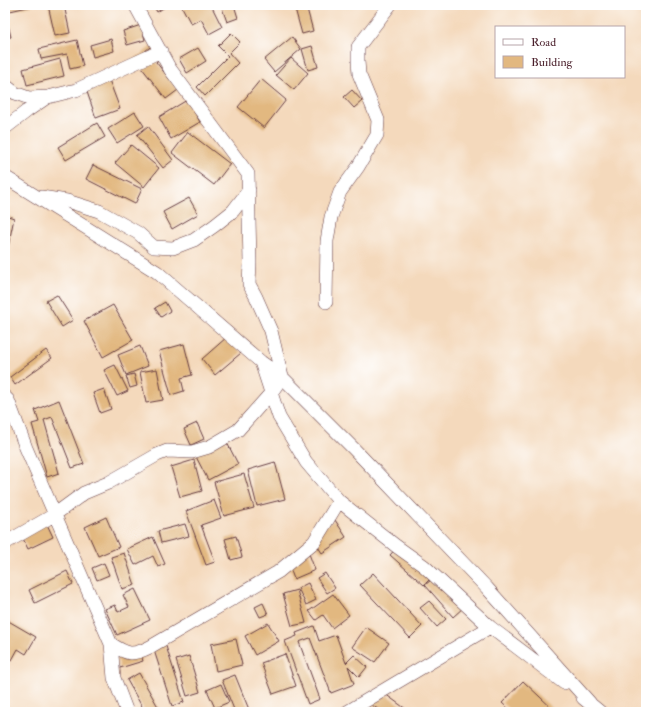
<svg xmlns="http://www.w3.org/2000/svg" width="651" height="717" font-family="'IM FELL Double Pica',serif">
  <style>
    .building { fill: #e2b880 }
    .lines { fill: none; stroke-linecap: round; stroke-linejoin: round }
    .street-casing { stroke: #643b41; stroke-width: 14 }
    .street { stroke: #fff; stroke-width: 13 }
  </style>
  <rect width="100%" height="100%" fill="#fff"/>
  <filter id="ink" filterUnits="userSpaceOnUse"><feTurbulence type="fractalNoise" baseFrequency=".025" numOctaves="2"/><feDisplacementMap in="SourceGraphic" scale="8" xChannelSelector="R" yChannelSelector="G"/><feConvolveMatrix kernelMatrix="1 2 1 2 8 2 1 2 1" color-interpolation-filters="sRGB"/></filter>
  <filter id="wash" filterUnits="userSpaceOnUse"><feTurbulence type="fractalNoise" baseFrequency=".012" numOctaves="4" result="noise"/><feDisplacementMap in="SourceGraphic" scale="16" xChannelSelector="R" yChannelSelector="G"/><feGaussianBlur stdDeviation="0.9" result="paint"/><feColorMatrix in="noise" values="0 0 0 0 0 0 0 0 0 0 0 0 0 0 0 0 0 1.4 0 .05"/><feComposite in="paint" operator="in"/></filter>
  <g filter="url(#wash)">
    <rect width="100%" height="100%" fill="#f4d9bc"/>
    <g id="blocks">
      <path class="building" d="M 8,5 L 32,5 L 32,6 L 10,11 Z
        M 48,5 L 64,5 L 70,33 L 55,36 Z
        M 153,5 L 168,5 L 157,12 Z
        M 181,5 L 211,5 L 222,27 L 209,34 L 201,19 L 191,24 Z
        M 221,5 L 234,5 L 238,18 L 227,22 Z
        M 294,5 L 306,5 L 313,31 L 302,34 Z
        M 5,12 L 11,37 L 5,38 Z
        M 141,25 L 145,40 L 127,45 L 123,31 Z
        M 231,33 L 240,42 L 229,53 L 238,63 L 205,96 L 197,87 L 228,56 L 218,46 Z
        M 292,37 L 301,49 L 274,72 L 264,60 Z
        M 111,39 L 114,51 L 93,57 L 90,45 Z
        M 77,40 L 83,66 L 70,69 L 67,54 L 41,59 L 39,49 Z
        M 154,44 L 163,56 L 156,62 L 178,90 L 166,99 L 135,59 Z
        M 312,46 L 318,67 L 308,70 L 302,49 Z
        M 198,48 L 206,61 L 187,73 L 179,59 Z
        M 291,58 L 308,73 L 294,90 L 276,75 Z
        M 60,59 L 64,76 L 27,85 L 23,69 Z
        M 261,79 L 286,100 L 264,128 L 238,107 Z
        M 109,80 L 120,109 L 96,118 L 86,89 Z
        M 352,90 L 362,101 L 354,108 L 344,97 Z
        M 187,100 L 200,122 L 171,139 L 159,117 Z
        M 135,112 L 144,126 L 117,143 L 108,129 Z
        M 97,123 L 105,137 L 66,160 L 58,147 Z
        M 148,126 L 173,160 L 163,168 L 137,135 Z
        M 188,132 L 230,164 L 214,185 L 172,153 Z
        M 131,145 L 159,168 L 144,187 L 115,163 Z
        M 93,165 L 142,189 L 135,204 L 86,179 Z
        M 189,198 L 198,214 L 172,229 L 163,212 Z
        M 5,215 L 14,218 L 6,257 L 5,256 Z
        M 57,295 L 73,320 L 62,327 L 46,301 Z
        M 165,302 L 170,311 L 161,317 L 155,308 Z
        M 113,305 L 133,340 L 103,357 L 84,321 Z
        M 227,337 L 241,353 L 215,375 L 202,359 Z
        M 184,344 L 192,375 L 181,378 L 184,391 L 171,395 L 159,351 Z
        M 140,346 L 148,366 L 126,375 L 118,355 Z
        M 46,350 L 52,358 L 15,385 L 10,377 Z
        M 115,365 L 128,391 L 117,396 L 104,370 Z
        M 157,369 L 163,400 L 146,403 L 140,372 Z
        M 134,374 L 137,386 L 130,388 L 126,376 Z
        M 104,389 L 111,409 L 100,413 L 93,393 Z
        M 59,400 L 84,464 L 72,468 L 52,417 L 44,420 L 59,473 L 47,477 L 32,424 L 39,422 L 35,410 Z
        M 197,423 L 204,439 L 191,445 L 184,429 Z
        M 222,433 L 238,464 L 208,480 L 192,449 Z
        M 194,460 L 202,491 L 180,497 L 171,467 Z
        M 275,462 L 285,499 L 257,506 L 248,470 Z
        M 244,474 L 254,508 L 224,516 L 214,482 Z
        M 214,500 L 221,518 L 201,525 L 215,562 L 206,565 L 186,511 Z
        M 106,517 L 119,547 L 98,556 L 85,527 Z
        M 44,518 L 53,537 L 28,549 L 19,530 Z
        M 335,520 L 346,537 L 322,553 L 311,536 Z
        M 185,524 L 189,536 L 161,543 L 158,531 Z
        M 236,536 L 242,557 L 231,560 L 225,539 Z
        M 153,537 L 165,564 L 158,567 L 153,556 L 135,565 L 127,549 Z
        M 399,545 L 433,576 L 424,585 L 390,555 Z
        M 308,551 L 315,570 L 294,579 L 287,560 Z
        M 124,553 L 135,585 L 122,589 L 111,557 Z
        M 104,563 L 109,575 L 97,580 L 92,568 Z
        M 67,571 L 73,584 L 35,603 L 29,590 Z
        M 325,573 L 335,588 L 327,593 L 317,578 Z
        M 373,573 L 422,626 L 410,638 L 360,585 Z
        M 437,575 L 464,607 L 453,617 L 425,585 Z
        M 308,583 L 316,600 L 306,605 L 298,588 Z
        M 135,589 L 150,620 L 117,635 L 105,609 L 115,605 L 118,612 L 129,607 L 123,595 Z
        M 297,590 L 306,623 L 292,626 L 283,594 Z
        M 333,594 L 349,615 L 332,628 L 323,615 L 316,620 L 309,611 Z
        M 429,601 L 446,619 L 437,627 L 420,608 Z
        M 263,603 L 268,614 L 260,617 L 255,607 Z
        M 5,619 L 36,637 L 26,654 L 18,649 L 12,660 L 5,656 Z
        M 268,623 L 279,641 L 255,655 L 245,636 Z
        M 314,626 L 319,641 L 336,635 L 346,663 L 354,655 L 367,667 L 359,677 L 348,666 L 354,684 L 331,693 L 310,638 L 299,642 L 320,699 L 308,704 L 285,641 L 297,636 L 296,633 Z
        M 366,627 L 389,643 L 375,662 L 352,647 Z
        M 163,637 L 184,702 L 172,706 L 151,641 Z
        M 236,639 L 242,665 L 216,671 L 211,644 Z
        M 140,651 L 143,661 L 120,668 L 117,657 Z
        M 285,654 L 296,686 L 273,694 L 261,663 Z
        M 189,656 L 200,692 L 187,696 L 176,660 Z
        M 139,673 L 161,712 L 145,712 L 127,680 Z
        M 235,675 L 250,712 L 235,712 L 222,680 Z
        M 523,681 L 556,712 L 512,712 L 502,703 Z
        M 221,684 L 229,702 L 215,708 L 207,690 Z
        M 381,691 L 410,712 L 382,712 L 372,705 Z"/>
    </g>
  </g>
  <g filter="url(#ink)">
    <use href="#blocks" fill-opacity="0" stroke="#643b41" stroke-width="1"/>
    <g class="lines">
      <defs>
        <path id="street" d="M 5,85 L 15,93 L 29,98 L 48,97 L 76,90 L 161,51
          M 5,128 L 27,111 L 46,98
          M 5,177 L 157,272 L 261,362 L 282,377 L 354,449 L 487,588 L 590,703
          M 41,197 L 67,201 L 99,211 L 138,233 L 154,247 L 173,248 L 194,240 L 214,226 L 233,211 L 249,190
          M 326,302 L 327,241 L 331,217 L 340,192 L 358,167 L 377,135 L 378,120 L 359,74 L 358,61 L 358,47 L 390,5
          M 261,362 L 279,417 L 306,462 L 339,501 L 396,546 L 424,566 L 490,627 L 564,683
          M 5,397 L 8,400 L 26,448 L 111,644 L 114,678 L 127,712
          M 5,543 L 54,515 L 84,493 L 108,483 L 157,455 L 167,451 L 192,452 L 209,447 L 238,430 L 271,393 L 282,377 L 271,331 L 256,297 L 249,284 L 250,263 L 248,174 L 170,69 L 135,5
          M 111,644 C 128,655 132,656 150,647 L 278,572 L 314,542 L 339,501
          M 583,698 L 600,712
          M 347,712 L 490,627"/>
      </defs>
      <use href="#street" class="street-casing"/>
      <use href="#street" class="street"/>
    </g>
  </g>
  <rect width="651" height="717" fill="none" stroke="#fff" stroke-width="20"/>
  <rect x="495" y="26" width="130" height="52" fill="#ffffff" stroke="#b7a5aa"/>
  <rect x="503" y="39" width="20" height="6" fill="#ffffff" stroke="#b7a5aa"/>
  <text x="531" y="46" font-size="12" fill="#4a1f2b">Road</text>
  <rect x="503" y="56" width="20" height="12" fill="#e2b880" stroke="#b7a5aa"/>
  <text x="531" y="66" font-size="12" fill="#4a1f2b">Building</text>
</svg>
